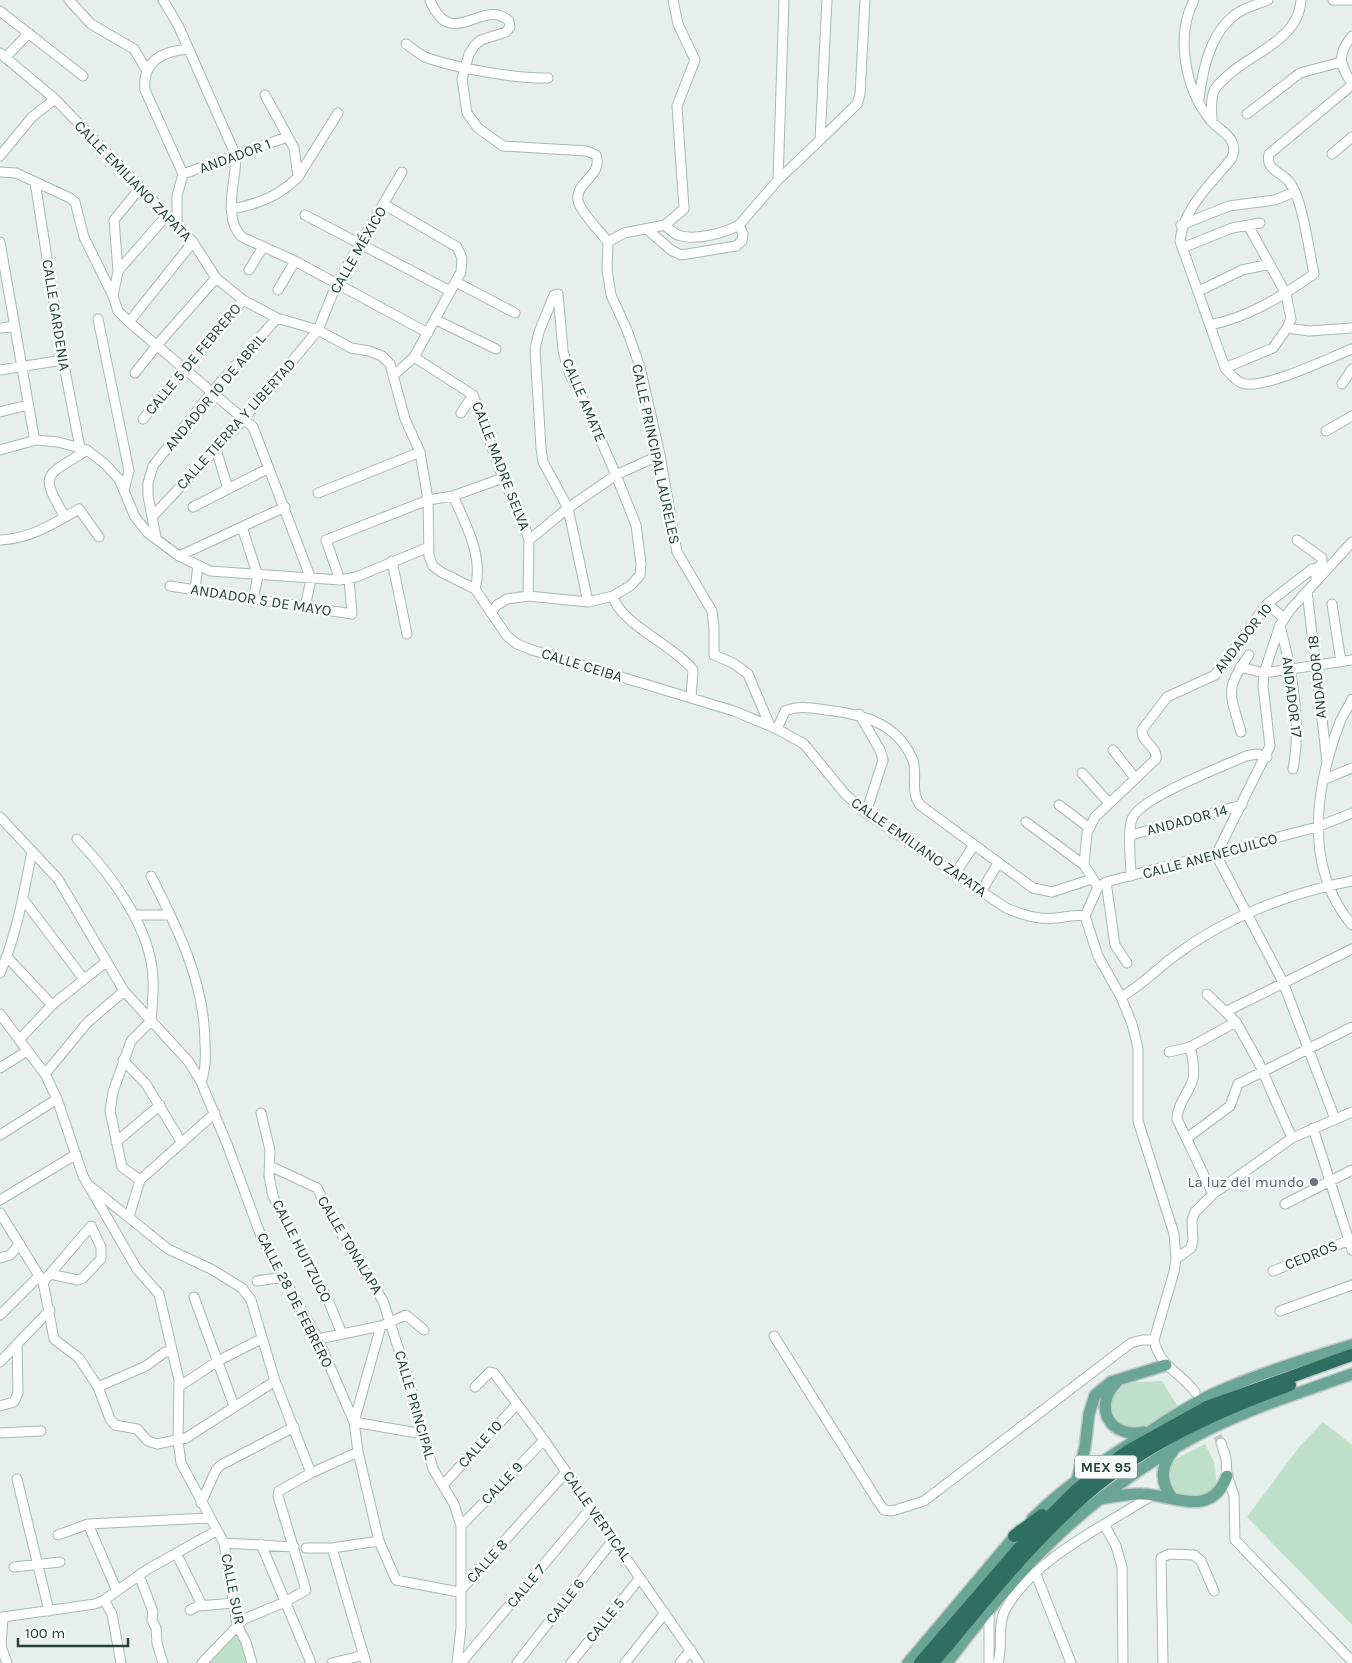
<svg xmlns="http://www.w3.org/2000/svg" width="1352" height="1663" font-family="Karla,sans-serif">
  <style>
    .green { fill: #bfe0c8 }
    .lines { fill: none; stroke-linecap: round; stroke-linejoin: round }
    .minor-tunnel { stroke: #bfccc8; stroke-width: 9; stroke-dasharray: 9 4.5; stroke-linecap: butt }
    .minor-casing { stroke: #a8b8b2; stroke-width: 11 }
    .major-casing { stroke: #c2cac8; stroke-width: 14 }
    .highway-casing { stroke: #c2cac8; stroke-width: 15 }
    .minor { stroke: #fff; stroke-width: 9 }
    .major { stroke: #6aa596; stroke-width: 11 }
    .highway { stroke: #2f6f62; stroke-width: 12 }
    .worship-dot { fill: #6b7280; stroke: #f7fbf9; stroke-width: 2 }
    .labels { text-anchor: middle; dominant-baseline: central; stroke-width: 5; stroke-linejoin: round; paint-order: stroke }
    .shield { fill: #f7fbf9; stroke: #637a73; stroke-width: 1 }
    .shield-label { font-size: 14px; font-weight: bold; fill: #24423a }
    .street-label { font-size: 15px; fill: #24423a; stroke: #f7fbf9 }
    .worship-label { font-size: 15px; fill: #5b616d; stroke: #f7fbf9; text-anchor: end }
  </style>
  <rect width="100%" height="100%" fill="#e6efeb"/>
  <path class="green" d="M 1162,1381 L 1178,1407 C 1166,1413 1151,1426 1138,1429 C 1115,1434 1102,1400 1120,1387 C 1131,1380 1150,1382 1162,1381 Z
    M 1323,1422 L 1352,1445 L 1352,1625 L 1247,1517 L 1300,1446 Z
    M 1205,1444 L 1214,1462 L 1217,1485 C 1190,1512 1165,1499 1172,1461 Z
    M 237,1628 L 249,1663 L 206,1663 Z"/>
  <g class="lines">
    <path class="minor-tunnel" d="M 1211,1424 L 1221,1443"/>
    <defs>
      <path id="minor" d="M 69,0 L 91,24 L 134,49 L 147,71
        M 163,0 L 178,25 L 236,156 C 236,181 222,218 242,237 L 295,261 L 428,333
        M 430,0 C 432,6 436,12 440,17 C 461,38 487,0 509,21 L 510,27 L 506,32 L 481,40 L 475,45 L 469,54 L 462,79 L 467,113 L 478,128 L 503,146 L 587,151 L 596,155 C 604,177 571,183 579,204 C 585,217 599,230 608,242
        M 1194,0 C 1175,37 1185,89 1211,121 C 1217,128 1227,133 1231,140 C 1235,147 1234,152 1232,158 C 1212,183 1183,208 1180,241 L 1225,368 C 1230,373 1235,381 1242,383 C 1262,391 1331,357 1352,349
        M 1333,0 L 1352,0
        M 0,11 L 83,76
        M 1352,36 C 1336,56 1340,64 1352,84
        M 406,44 C 412,48 419,54 425,57 C 455,68 517,79 548,78
        M 0,53 L 55,99 L 193,242 L 216,278 L 243,300 L 277,318 L 318,330 L 351,348 L 369,351 L 382,356 L 390,364 L 405,419 L 420,452 L 428,500 L 429,556 L 433,566 L 441,572 L 475,589 L 507,636 L 517,644 L 532,650 L 734,711 L 777,729 L 804,744 L 845,794 L 866,813 L 1006,908 C 1023,915 1038,920 1057,918 C 1067,917 1075,914 1085,916
        M 5,58 L 29,33
        M 265,95 L 294,148 L 298,177
        M 1199,98 C 1203,69 1210,33 1236,14 C 1244,8 1258,4 1268,0
        M 1247,114 L 1300,73 L 1341,62
        M 1212,121 C 1212,111 1210,100 1214,91 C 1216,86 1220,83 1224,79 C 1248,54 1299,41 1301,0
        M 820,140 L 857,104 L 860,95 L 865,0
        M 1332,154 L 1352,137
        M 0,156 L 32,117 L 55,99
        M 0,172 L 16,173 L 70,198 L 75,202 L 84,237 L 113,296
        M 183,174 L 287,137
        M 778,180 L 784,0
        M 35,182 L 63,360 L 80,448
        M 140,188 L 114,220 L 118,271 L 113,296 L 118,311 L 129,322 L 253,427 L 311,579 L 305,607
        M 385,205 L 457,247 L 462,258 L 461,272 L 414,357 L 394,375
        M 231,209 C 256,205 280,196 298,177 L 338,113
        M 305,215 L 450,291
        M 177,225 L 177,196 L 183,174 L 145,90 C 142,61 163,51 188,49
        M 665,225 C 669,229 676,235 681,236 C 698,240 725,233 739,225 L 778,180 L 820,140 L 827,0
        M 1181,225 L 1229,206 L 1275,200 L 1294,192
        M 647,229 L 671,250 L 681,255 L 736,246 L 742,241 L 743,234 L 739,225
        M 0,242 L 34,436 L 36,440
        M 608,242 L 607,270 L 611,295 L 627,330 L 640,367 L 660,455 L 677,552 L 712,611 L 714,627 L 714,655 L 733,663 L 748,674 L 770,726
        M 608,242 L 624,233 L 665,225 L 684,209 L 677,106 L 695,60 L 678,24 L 673,0
        M 1182,248 L 1232,228 L 1260,223
        M 249,270 L 263,247
        M 118,271 L 167,215
        M 456,282 L 515,313
        M 278,290 L 295,261
        M 1199,291 L 1242,270 L 1270,264
        M 98,319 L 129,471 L 124,490
        M 436,320 L 496,349
        M 129,322 L 193,242
        M 1210,325 C 1249,317 1281,297 1314,274 C 1309,252 1303,200 1290,183 C 1282,171 1265,171 1269,154 L 1352,85
        M 0,328 L 14,326
        M 1287,328 L 1309,331 L 1352,328
        M 414,357 L 473,395
        M 1225,368 L 1273,348 L 1287,328 L 1291,319 L 1286,294 L 1248,225
        M 0,370 L 63,360
        M 135,373 L 157,345 L 216,278
        M 1342,384 L 1352,369
        M 473,395 L 503,478 L 524,524 L 529,540 L 528,596
        M 0,412 L 28,405
        M 461,413 L 473,395
        M 143,419 L 243,300
        M 1326,431 L 1352,416
        M 216,449 L 228,489
        M 0,450 L 36,440 L 58,442 L 87,450 L 105,464 L 119,479 L 135,517 L 148,533 L 179,556 L 210,571 L 340,580 L 356,577 L 429,547
        M 318,493 L 420,452
        M 453,496 C 466,524 484,558 475,589
        M 193,507 L 269,468
        M 65,517 C 38,471 46,477 87,450
        M 152,517 L 244,419 L 318,330 L 337,283 L 402,172
        M 242,527 L 258,576 L 253,599
        M 156,537 L 148,496 L 148,483 L 153,466 L 212,392 L 277,318
        M 0,540 C 30,539 53,524 79,509 L 99,537
        M 529,540 L 568,508 L 616,475 L 660,455
        M 1297,540 L 1322,558 L 1322,564 L 1316,569
        M 179,556 L 285,507
        M 392,561 L 407,634
        M 340,580 L 326,540 L 428,500 L 453,496 L 503,478
        M 170,586 L 352,614 L 349,579
        M 195,590 L 198,565
        M 1307,591 L 1327,762
        M 613,596 C 619,623 675,646 693,670 L 691,698
        M 1267,604 L 1284,618
        M 1332,604 L 1341,662
        M 491,613 L 497,605 L 507,599 L 528,596 L 588,602 L 613,596 L 630,586 L 640,575 L 641,564 L 636,525 L 616,475 L 580,393 L 570,375 L 563,351 L 558,294 L 554,295 L 539,332 L 535,349 L 541,448 L 543,462 L 568,508 L 588,602
        M 1280,626 C 1292,670 1302,723 1293,769
        M 1240,667 L 1264,673 L 1352,660
        M 1352,699 C 1349,707 1343,714 1340,722 C 1315,788 1303,867 1352,925
        M 859,714 L 880,750 L 883,760 L 866,813
        M 777,729 L 785,711 C 799,705 812,708 826,710 C 861,714 896,722 912,758 C 919,773 909,790 920,805 L 1033,888 L 1052,892 L 1092,879
        M 1241,732 C 1230,693 1224,690 1249,655
        M 1113,750 L 1135,778
        M 1082,773 L 1109,803
        M 1323,780 L 1352,768
        M 1059,805 L 1088,827
        M 0,817 L 58,879 L 124,991 L 189,1062 L 201,1082 L 227,1144 L 262,1239 L 318,1339 L 354,1422 L 358,1452 L 379,1541 L 396,1580 L 459,1592 L 566,1472
        M 1026,822 L 1084,865
        M 1131,835 L 1242,805
        M 77,839 C 111,874 151,928 153,978 C 154,992 152,1007 151,1021
        M 955,874 L 974,845
        M 151,876 C 178,929 205,983 205,1044 C 206,1057 206,1069 201,1082
        M 1131,876 C 1131,862 1127,831 1132,819 C 1139,798 1224,766 1246,756 L 1257,754 L 1267,757
        M 1106,882 L 1115,945 L 1127,963
        M 1098,887 L 1084,865 L 1087,833 L 1095,817 L 1156,759 C 1158,746 1141,743 1142,730 L 1167,697 L 1215,675 L 1267,604 L 1312,569 L 1316,569 L 1316,581
        M 981,892 L 998,863
        M 23,899 L 83,978
        M 134,915 L 170,915
        M 1085,916 L 1098,956 L 1121,997 L 1132,1024 L 1138,1048 L 1138,1121 L 1174,1234 L 1176,1259 L 1174,1272 L 1154,1340 C 1159,1366 1181,1373 1195,1392
        M 1085,916 L 1098,887 L 1106,882 L 1317,827 L 1352,813
        M 7,957 L 52,1005
        M 0,973 C 17,934 24,892 32,851
        M 1207,994 L 1236,1022 L 1258,1061 L 1292,1138
        M 1121,997 C 1143,985 1156,969 1176,955 C 1226,917 1290,893 1352,881
        M 1227,1011 L 1352,949
        M 0,1014 L 45,1074 L 57,1099 L 83,1176 L 137,1269 L 159,1294 L 179,1380 L 178,1441 L 181,1463 L 224,1543 L 237,1625 L 246,1642 L 252,1663
        M 19,1040 L 52,1005 L 106,962
        M 1190,1047 C 1193,1058 1195,1068 1193,1079 C 1189,1093 1177,1104 1177,1119 L 1213,1194
        M 1169,1052 L 1190,1047 L 1236,1022
        M 123,1060 L 146,1084 L 182,1143
        M 0,1068 L 27,1051
        M 45,1074 L 87,1023 L 124,991
        M 261,1113 L 270,1150 L 269,1176 L 273,1196 L 328,1300 L 342,1334
        M 1335,1119 L 1283,982 L 1216,855 L 1270,746 L 1263,686 L 1264,673 L 1280,625 L 1290,610 L 1352,542
        M 1313,1128 L 1352,1250
        M 0,1135 L 57,1099
        M 1187,1138 L 1230,1106 L 1238,1084 L 1352,1027
        M 116,1142 L 160,1105
        M 270,1166 L 317,1188 L 339,1230 L 383,1301 L 410,1384 L 433,1469 L 454,1504 L 461,1526 L 461,1628 L 457,1663
        M 140,1180 L 122,1167 L 110,1111 L 113,1092 L 131,1041 L 151,1021
        M 91,1187 L 168,1249 L 211,1269 L 242,1288 L 251,1300 L 275,1381 L 311,1473
        M 0,1200 L 75,1155
        M 1285,1204 L 1352,1170
        M 0,1213 L 43,1282 L 54,1339 L 79,1358 L 98,1387 L 110,1419 L 115,1425 L 137,1429 L 148,1441 L 157,1444 L 186,1438 L 275,1381
        M 129,1217 L 140,1180 L 215,1113
        M 0,1258 L 10,1255 L 20,1244
        M 1176,1259 L 1191,1248 L 1193,1240 L 1192,1220 L 1195,1212 L 1213,1194 L 1292,1138 L 1352,1112
        M 1273,1271 L 1352,1239
        M 257,1281 L 284,1277
        M 43,1282 L 91,1226 L 101,1247 L 101,1259 L 83,1278 L 78,1280 L 50,1274
        M 194,1297 L 234,1406
        M 1280,1311 L 1352,1285
        M 0,1315 L 39,1276
        M 381,1326 L 354,1422 L 423,1434
        M 774,1336 L 877,1500 L 884,1510 L 892,1511 L 924,1501 L 1131,1343 L 1142,1340 L 1154,1340
        M 318,1339 L 381,1326 L 406,1315 L 424,1330
        M 0,1362 L 50,1310
        M 180,1386 L 218,1361 L 261,1339
        M 98,1387 L 146,1366 L 165,1352 L 172,1351
        M 475,1387 L 490,1372 L 494,1373 L 544,1440 L 699,1663
        M 0,1406 L 14,1402 L 18,1393 L 17,1344
        M 0,1433 L 41,1431
        M 1221,1443 L 1226,1458 L 1227,1476 L 1234,1495 L 1235,1540 L 1352,1661
        M 17,1479 L 49,1611
        M 443,1485 L 517,1404
        M 201,1503 L 216,1470 L 221,1465 L 294,1427
        M 88,1524 L 117,1591
        M 461,1526 L 544,1440
        M 1105,1526 L 1116,1546 L 1122,1567 L 1123,1663
        M 58,1535 L 88,1524 L 209,1518
        M 224,1543 L 294,1547
        M 261,1544 L 311,1663
        M 306,1548 L 332,1548 L 379,1541
        M 332,1548 L 366,1663
        M 176,1553 L 202,1605
        M 14,1567 L 60,1562
        M 1035,1572 L 1071,1663
        M 139,1575 L 153,1612 L 152,1620 L 156,1628 L 157,1643 L 163,1663
        M 104,1600 L 112,1614 L 121,1663
        M 989,1608 L 989,1663
        M 190,1610 L 198,1606 L 234,1603
        M 7,1663 L 1,1646 L 3,1617 L 95,1604 L 104,1600 L 148,1569 L 216,1531
        M 202,1663 L 244,1619 L 285,1602 L 306,1590 L 278,1496 L 279,1491 L 311,1473 L 358,1452
        M 332,1663 L 364,1655
        M 461,1663 L 591,1508
        M 517,1663 L 613,1540
        M 571,1663 L 640,1578
        M 625,1663 L 665,1613
        M 680,1663 L 691,1650
        M 998,1663 C 1003,1647 997,1625 1005,1610 C 1034,1558 1104,1526 1153,1495
        M 1163,1663 L 1161,1558 L 1169,1554 L 1194,1555 L 1201,1561 L 1214,1591"/>
      <path id="major" d="M 1116,1383 C 1092,1408 1111,1439 1144,1432
        M 1173,1451 C 1160,1467 1160,1483 1173,1499
        M 1077,1480 L 1085,1447 L 1089,1414 L 1095,1395 L 1111,1382 L 1166,1365
        M 1100,1499 C 1114,1497 1128,1493 1142,1494 C 1174,1495 1211,1519 1227,1476
        M 1032,1519 C 1066,1485 1107,1458 1147,1433 C 1169,1419 1190,1405 1213,1394 C 1257,1374 1305,1359 1352,1345
        M 908,1663 L 1020,1530
        M 947,1663 C 1020,1566 1086,1496 1194,1437 C 1244,1410 1299,1393 1352,1374"/>
      <path id="highway" d="M 1014,1536 L 1042,1515
        M 920,1663 L 1027,1539 L 1076,1490 L 1126,1452 L 1207,1407 L 1352,1355
        M 933,1663 C 982,1605 1029,1544 1087,1494 C 1145,1444 1218,1411 1290,1385"/>
    </defs>
    <use href="#minor" class="minor-casing"/>
    <use href="#major" class="major-casing"/>
    <use href="#highway" class="highway-casing"/>
    <use href="#minor" class="minor"/>
    <use href="#major" class="major"/>
    <use href="#highway" class="highway"/>
  </g>
  <circle class="worship-dot" cx="1314" cy="1182" r="5"/>
  <g class="labels">
    <rect class="shield" x="1075" y="1455.5" width="62" height="23" rx="4"/>
    <g class="shield-label">
      <text x="1106" y="1467">MEX 95</text>
    </g>
    <g class="street-label">
      <text transform="translate(235 156) rotate(-20)">ANDADOR 1</text>
      <text transform="translate(133 181) rotate(46)">CALLE EMILIANO ZAPATA</text>
      <text transform="translate(358 250) rotate(-60)">CALLE MÉXICO</text>
      <text transform="translate(56 315) rotate(81)">CALLE GARDENIA</text>
      <text transform="translate(193 359) rotate(-50)">CALLE 5 DE FEBRERO</text>
      <text transform="translate(215 392) rotate(-50)">ANDADOR 10 DE ABRIL</text>
      <text transform="translate(584 400) rotate(67)">CALLE AMATE</text>
      <text transform="translate(236 424) rotate(-48)">CALLE TIERRA Y LIBERTAD</text>
      <text transform="translate(656 454) rotate(78)">CALLE PRINCIPAL LAURELES</text>
      <text transform="translate(501 466) rotate(69)">CALLE MADRE SELVA</text>
      <text transform="translate(261 600) rotate(9)">ANDADOR 5 DE MAYO</text>
      <text transform="translate(1243 638) rotate(-52)">ANDADOR 10</text>
      <text transform="translate(582 665) rotate(17)">CALLE CEIBA</text>
      <text transform="translate(1317 677) rotate(-96)">ANDADOR 18</text>
      <text transform="translate(1292 697) rotate(83)">ANDADOR 17</text>
      <text transform="translate(1187 820) rotate(-15)">ANDADOR 14</text>
      <text transform="translate(919 847) rotate(35)">CALLE EMILIANO ZAPATA</text>
      <text transform="translate(1210 856) rotate(-15)">CALLE ANENECUILCO</text>
      <text transform="translate(350 1245) rotate(59)">CALLE TONALAPA</text>
      <text transform="translate(302 1251) rotate(63)">CALLE HUITZUCO</text>
      <text transform="translate(1311 1255) rotate(-22)">CEDROS</text>
      <text transform="translate(295 1300) rotate(63)">CALLE 28 DE FEBRERO</text>
      <text transform="translate(415 1405) rotate(74)">CALLE PRINCIPAL</text>
      <text transform="translate(480 1444) rotate(-48)">CALLE 10</text>
      <text transform="translate(502 1483) rotate(-46)">CALLE 9</text>
      <text transform="translate(597 1516) rotate(55)">CALLE VERTICAL</text>
      <text transform="translate(487 1561) rotate(-48)">CALLE 8</text>
      <text transform="translate(526 1586) rotate(-50)">CALLE 7</text>
      <text transform="translate(233 1589) rotate(79)">CALLE SUR</text>
      <text transform="translate(565 1601) rotate(-52)">CALLE 6</text>
      <text transform="translate(605 1620) rotate(-51)">CALLE 5</text>
    </g>
    <g class="worship-label">
      <text x="1304" y="1182">La luz del mundo</text>
    </g>
  </g>
  <path d="M18 1638v8h110v-8" fill="none" stroke="#24423a" stroke-width="2.5"/>
  <text x="25" y="1638" font-size="15" fill="#24423a" stroke="#f7fbf9" stroke-width="4" paint-order="stroke">100 m</text>
</svg>
